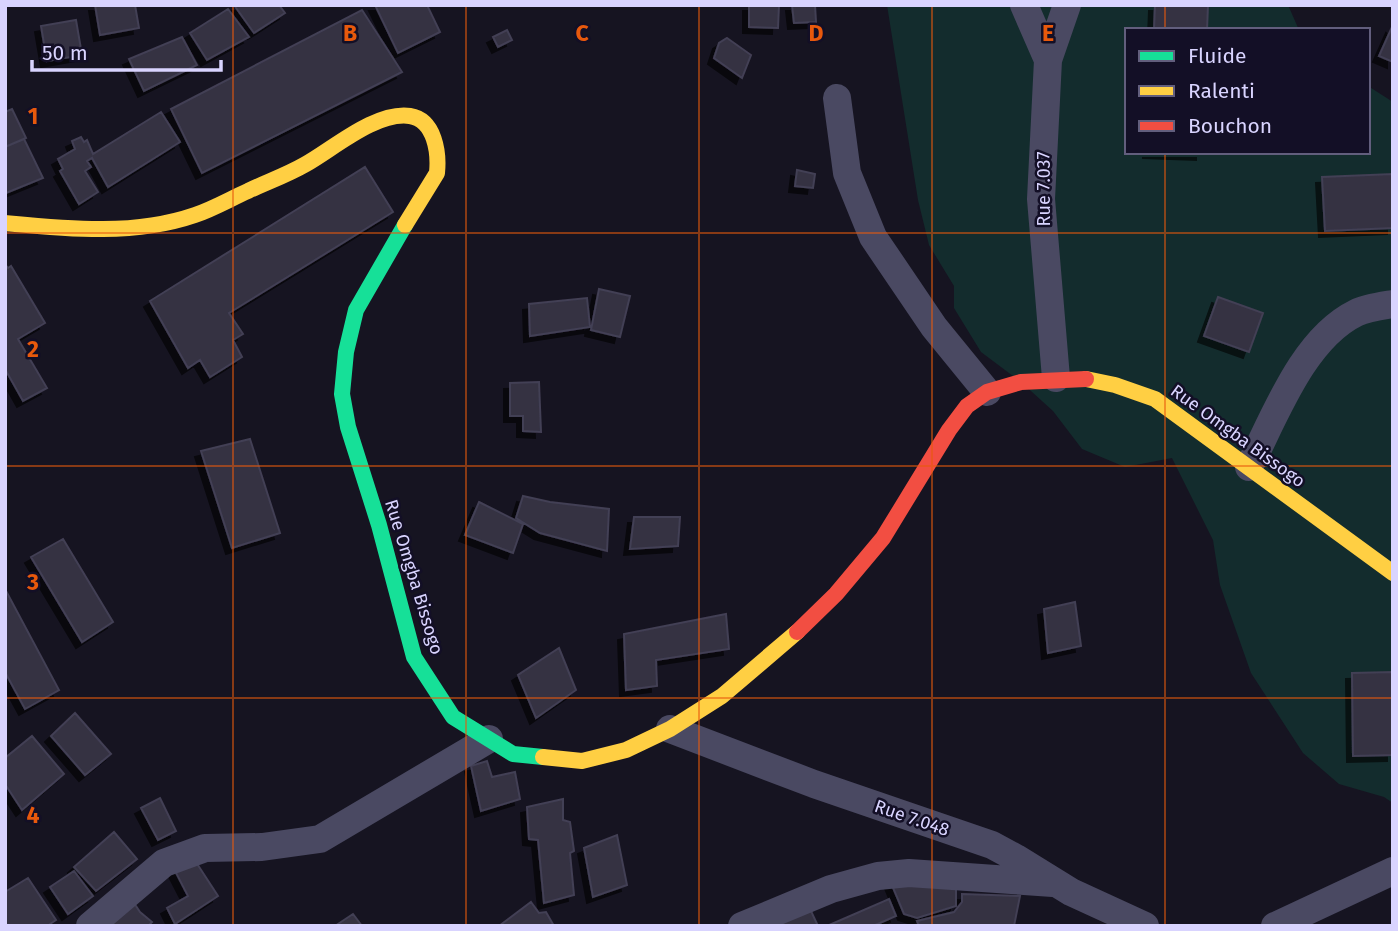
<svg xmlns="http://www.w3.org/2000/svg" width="1398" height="931" font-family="'Fira Sans',sans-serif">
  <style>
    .green { fill: #132c2d }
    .building { fill: #343243; stroke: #433f54; stroke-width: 2; filter: url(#shadow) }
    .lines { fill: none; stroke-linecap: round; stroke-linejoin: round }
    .street { stroke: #4a4962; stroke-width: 28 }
    .fast { stroke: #16e098; stroke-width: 16 }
    .slow { stroke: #ffcf43; stroke-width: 16 }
    .jam { stroke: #f24e42; stroke-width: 16 }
    .grid { fill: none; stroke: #e8590c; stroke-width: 2; stroke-opacity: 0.55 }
    .labels { text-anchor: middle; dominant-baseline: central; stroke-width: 5; stroke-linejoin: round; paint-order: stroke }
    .street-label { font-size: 18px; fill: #d9d4ff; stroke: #130f26 }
    .grid-label { font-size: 23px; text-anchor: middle; font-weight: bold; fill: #e8590c; stroke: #130f26; stroke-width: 5; stroke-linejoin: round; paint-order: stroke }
  </style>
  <defs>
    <filter id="shadow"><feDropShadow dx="-6" dy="6" stdDeviation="0" flood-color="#0009"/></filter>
  </defs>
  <rect width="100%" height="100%" fill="#161421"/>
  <path class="green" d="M 887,5 L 1288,5 L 1299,30 L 1127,30 L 1127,152 L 1368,152 L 1368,86 L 1393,102 L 1393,803 L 1384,797 L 1339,784 L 1303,753 L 1251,673 L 1220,585 L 1213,540 L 1172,458 L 1125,467 L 1082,449 L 1053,411 L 1021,382 L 981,352 L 954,308 L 954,286 L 929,245 L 918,200 Z"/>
  <path class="building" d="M 95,5 L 135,5 L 139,28 L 100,35 Z
    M 234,5 L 279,5 L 285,13 L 254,33 Z
    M 375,5 L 427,5 L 440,32 L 398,53 Z
    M 749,5 L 779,5 L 778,28 L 749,27 Z
    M 792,5 L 815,5 L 816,22 L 794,23 Z
    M 1155,5 L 1208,5 L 1207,30 L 1154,30 Z
    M 228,9 L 249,37 L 207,60 L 190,33 Z
    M 362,10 L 402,72 L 202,173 L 171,109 Z
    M 76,20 L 82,55 L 47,61 L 41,26 Z
    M 1392,27 L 1393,28 L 1393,62 L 1379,56 Z
    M 507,30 L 512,40 L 498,47 L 493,37 Z
    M 182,37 L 197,65 L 144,91 L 129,59 Z
    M 727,38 L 751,55 L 742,78 L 714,58 L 719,43 Z
    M 12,109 L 26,138 L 5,147 L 5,112 Z
    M 161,112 L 180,142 L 108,187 L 92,158 L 87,161 L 91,167 L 85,171 L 98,192 L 79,204 L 60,171 L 63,169 L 58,159 L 75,149 L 72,141 L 81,137 L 84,142 L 87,140 L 93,154 Z
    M 24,139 L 43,178 L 6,193 L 5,147 Z
    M 1148,152 L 1202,152 L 1202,154 Z
    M 365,167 L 393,212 L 229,313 L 243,334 L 233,340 L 242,357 L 210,377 L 200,360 L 188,368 L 150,301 Z
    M 797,170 L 815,174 L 813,188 L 795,186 Z
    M 1393,174 L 1393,228 L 1325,231 L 1322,177 Z
    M 5,264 L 8,268 L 11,266 L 45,323 L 18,339 L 47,388 L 23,401 L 5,369 Z
    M 599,289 L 630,296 L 620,337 L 591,330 Z
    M 1218,297 L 1263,313 L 1249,352 L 1204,336 Z
    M 587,298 L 590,327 L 530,336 L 529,304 Z
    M 539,382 L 541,432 L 523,431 L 523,416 L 510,416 L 510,383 Z
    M 250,439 L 280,533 L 232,548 L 201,451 Z
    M 523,496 L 550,502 L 609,509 L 607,551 L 540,533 L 516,518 Z
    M 479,502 L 523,524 L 513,553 L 465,535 Z
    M 634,517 L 680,517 L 678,546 L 630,549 Z
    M 63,539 L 113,622 L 82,642 L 31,557 Z
    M 5,589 L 59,690 L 25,709 L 5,672 Z
    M 1075,602 L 1081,646 L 1048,653 L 1044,609 Z
    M 726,614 L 729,649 L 656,660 L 657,686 L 626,690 L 624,634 Z
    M 559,648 L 576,690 L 536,718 L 518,675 Z
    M 1393,672 L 1393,755 L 1353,756 L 1352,673 Z
    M 75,713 L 111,754 L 85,775 L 51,736 Z
    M 32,736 L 64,774 L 22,810 L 5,784 L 5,758 Z
    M 487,761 L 492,777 L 515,772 L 520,799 L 481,811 L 471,766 Z
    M 160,798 L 176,831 L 158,840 L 141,808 Z
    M 563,799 L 563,820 L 570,822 L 574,851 L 570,853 L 574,895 L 544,903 L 538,840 L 529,839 L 527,807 Z
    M 114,832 L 137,859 L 96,891 L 74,867 Z
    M 617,835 L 627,885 L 593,897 L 584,848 Z
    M 192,856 L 218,896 L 175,924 L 167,908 L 188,896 L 173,867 Z
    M 74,871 L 93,896 L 68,914 L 50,887 Z
    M 956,877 L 956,906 L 917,918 L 904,914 L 889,878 Z
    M 28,878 L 56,920 L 47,926 L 8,926 L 5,922 L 5,892 Z
    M 962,894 L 1020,896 L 1014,926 L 919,926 L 917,921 L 954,912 L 962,902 Z
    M 130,897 L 140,912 L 152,922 L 148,926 L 103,926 Z
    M 889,899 L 896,916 L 873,926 L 827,926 Z
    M 531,902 L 539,913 L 546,912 L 554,926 L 499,926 Z
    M 810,909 L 818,926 L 774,926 Z
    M 353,914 L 362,926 L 335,926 Z"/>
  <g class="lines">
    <path class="street" d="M 1024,5 L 1048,60 L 1041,199 L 1056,378
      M 1048,60 L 1067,5
      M 837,98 L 847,173 L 873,237 L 934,327 L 987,392
      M 1249,467 C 1275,416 1303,339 1356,313 C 1366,308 1381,306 1393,304
      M 670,729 L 814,784 L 992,845 L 1016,858 L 1071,892 L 1145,926
      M 90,926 L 164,863 L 205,848 L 262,847 L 320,839 L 489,739
      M 742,926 L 831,889 L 878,876 L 909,873 L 1053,883
      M 1275,926 L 1393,871"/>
    <path class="fast" d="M 405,225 L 356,310 L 346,352 L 342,394 L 348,427 L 379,525 L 414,657 L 453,717 L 513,754 L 543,757"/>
    <path class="slow" d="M 5,223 C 68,229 134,236 195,215 C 213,209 230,199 248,191 C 267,182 287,175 306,164 C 333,149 376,111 410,116 C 435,120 439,153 437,173 L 405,225
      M 1086,379 L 1115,385 L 1155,399 L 1393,573
      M 543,757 L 582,761 L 626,750 L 670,729 L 722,696 L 797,632"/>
    <path class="jam" d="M 797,632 L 836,594 L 883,538 L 949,430 L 967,406 L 987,392 L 1021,382 L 1086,379"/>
  </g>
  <path class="grid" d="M 233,5 L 233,926M 466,5 L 466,926M 699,5 L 699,926M 932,5 L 932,926M 1165,5 L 1165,30M 1165,152 L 1165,926M 5,233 L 1393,233M 5,466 L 1393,466M 5,698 L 1393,698"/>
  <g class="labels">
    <g class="street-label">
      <text transform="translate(1044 189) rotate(-90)">Rue 7.037</text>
      <text transform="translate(1238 436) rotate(36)">Rue Omgba Bissogo</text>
      <text transform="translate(414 577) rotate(73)">Rue Omgba Bissogo</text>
      <text transform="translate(912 818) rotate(19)">Rue 7.048</text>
    </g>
  </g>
  <g class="grid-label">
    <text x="350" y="41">B</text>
    <text x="582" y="41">C</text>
    <text x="816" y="41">D</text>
    <text x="1048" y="41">E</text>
    <text x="33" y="124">1</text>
    <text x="33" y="357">2</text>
    <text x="33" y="590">3</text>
    <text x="33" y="823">4</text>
  </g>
  <rect width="1398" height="931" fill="none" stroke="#d9d4ff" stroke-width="14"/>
  <rect x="1125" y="28" width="245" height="126" fill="#130f26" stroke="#625e7d" stroke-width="2"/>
  <rect x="1139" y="51" width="35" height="10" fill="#16e098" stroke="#625e7d" stroke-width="2"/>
  <text x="1188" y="63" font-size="21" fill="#d9d4ff">Fluide</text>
  <rect x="1139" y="86" width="35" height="10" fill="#ffcf43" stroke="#625e7d" stroke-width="2"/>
  <text x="1188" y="98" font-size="21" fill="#d9d4ff">Ralenti</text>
  <rect x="1139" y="121" width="35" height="10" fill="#f24e42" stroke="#625e7d" stroke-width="2"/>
  <text x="1188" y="133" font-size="21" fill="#d9d4ff">Bouchon</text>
  <path d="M32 60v10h189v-10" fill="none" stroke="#d9d4ff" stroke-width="3.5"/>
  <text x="42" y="60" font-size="21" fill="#d9d4ff" stroke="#130f26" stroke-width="5" paint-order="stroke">50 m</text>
</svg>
